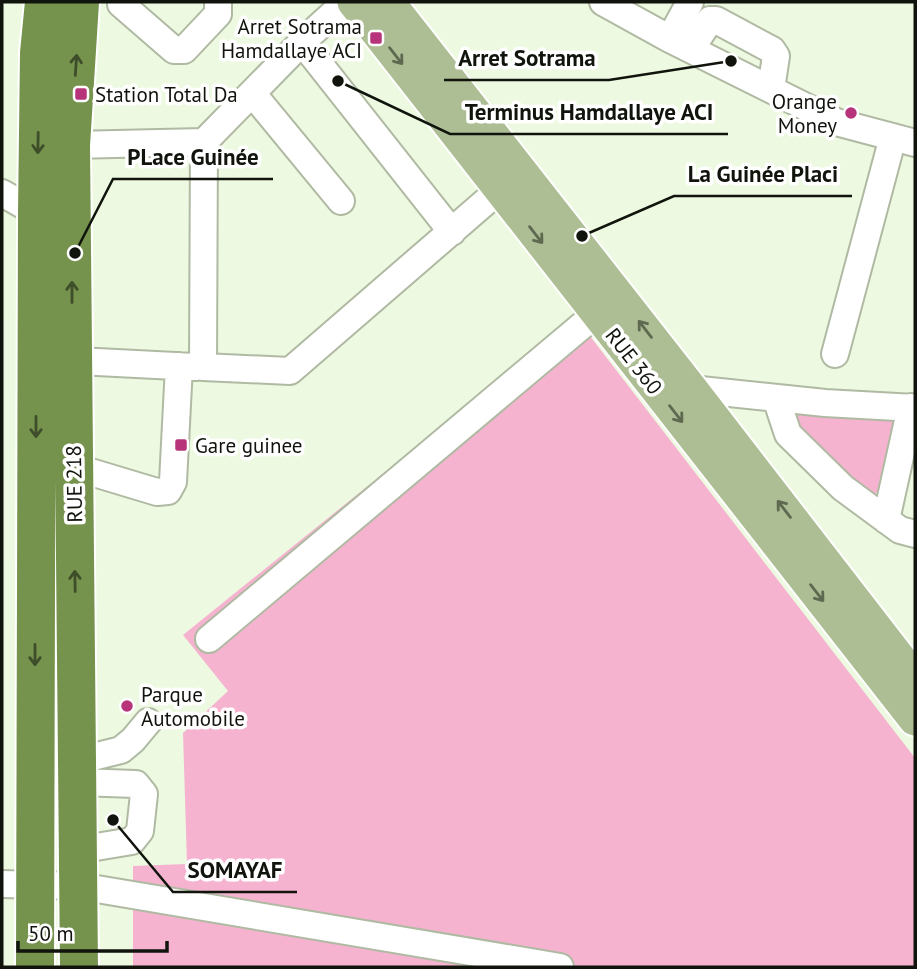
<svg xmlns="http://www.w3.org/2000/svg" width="917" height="969" font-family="'PT Sans',sans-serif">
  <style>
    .green { fill: #f5b3d0 }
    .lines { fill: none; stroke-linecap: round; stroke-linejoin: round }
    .minor-casing { stroke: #b0baa3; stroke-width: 30 }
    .major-casing { stroke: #fff; stroke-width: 37 }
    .highway-casing { stroke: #fff; stroke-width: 42 }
    .minor { stroke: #fff; stroke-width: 26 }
    .major { stroke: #adbe95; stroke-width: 33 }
    .highway { stroke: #76934e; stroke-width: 38 }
    .oneway { stroke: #5e6950 }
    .oneway2 { stroke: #3e4d2a }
    .poi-dot { fill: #b7347b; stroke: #fff; stroke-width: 2.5 }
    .labels { text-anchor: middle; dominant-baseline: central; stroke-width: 7; stroke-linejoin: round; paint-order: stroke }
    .poi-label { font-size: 21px; fill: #10140c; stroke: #fff; text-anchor: start }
    .street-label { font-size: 21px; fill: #10140c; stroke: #fff }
    .leader { fill: none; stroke: #10140c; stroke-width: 2.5 }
    .callout-dot { fill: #10140c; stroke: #fff; stroke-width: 2.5 }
    .callout-label { font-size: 23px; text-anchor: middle; font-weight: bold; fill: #10140c; stroke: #fff; stroke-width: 7; stroke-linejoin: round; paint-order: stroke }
  </style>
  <rect width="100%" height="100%" fill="#edf9e0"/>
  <path class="green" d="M 576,318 L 915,758 L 915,967 L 133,967 L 133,866 L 187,864 L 183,733 L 228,691 L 183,635 Z
    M 803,411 L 891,414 L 896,422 L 882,492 L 870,494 L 794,431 L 792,418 Z"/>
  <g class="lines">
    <defs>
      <path id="minor" d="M 346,2 L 302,42 L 204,142 L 203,367 L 290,371 L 513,178
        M 603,2 L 670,39 L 836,122 L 915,143
        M 121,4 L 174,50 L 184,50 L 218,14 L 218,2
        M 670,39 L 690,2
        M 302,42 L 452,232
        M 691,49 L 710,20 L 716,20 L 772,50 L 776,56 L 771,89
        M 252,93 L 341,201
        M 71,145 L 204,142
        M 2,193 L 37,213
        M 835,354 L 893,137
        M 58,360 L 195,367
        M 691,389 L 825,403 L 915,408
        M 776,398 L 788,434 L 843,488 L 900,530 L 915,534
        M 74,467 L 157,492 L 168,491 L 173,482 L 179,366
        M 886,520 L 911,407
        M 209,639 L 597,313
        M 77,761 L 121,750 L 133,740 L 148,722
        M 77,782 L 136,784 L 144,794 L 140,831 L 132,841 L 78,850
        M 2,884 L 79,886 L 560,967"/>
      <path id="major" d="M 354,2 L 915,719
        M 388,2 L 691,389 L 915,679"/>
      <path id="highway" d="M 35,967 L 37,213 L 39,53 L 44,2
        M 79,967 L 71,145 L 80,2"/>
    </defs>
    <use href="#minor" class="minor-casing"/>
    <use href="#major" class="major-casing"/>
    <use href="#highway" class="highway-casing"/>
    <use href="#minor" class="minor"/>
    <use href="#major" class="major"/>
    <use href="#highway" class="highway"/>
  </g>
  <defs><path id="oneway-shaft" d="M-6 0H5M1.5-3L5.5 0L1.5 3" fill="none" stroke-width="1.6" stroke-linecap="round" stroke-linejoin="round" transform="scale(1.75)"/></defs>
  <g class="oneway">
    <use href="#oneway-shaft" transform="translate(396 56) rotate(52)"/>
    <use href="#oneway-shaft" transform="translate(536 235) rotate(52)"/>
    <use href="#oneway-shaft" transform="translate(645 329) rotate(-128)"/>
    <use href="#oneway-shaft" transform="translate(676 414) rotate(52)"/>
    <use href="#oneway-shaft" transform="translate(784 509) rotate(-128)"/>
    <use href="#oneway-shaft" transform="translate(817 593) rotate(52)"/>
  </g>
  <g class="oneway2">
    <use href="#oneway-shaft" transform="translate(76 65) rotate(-86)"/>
    <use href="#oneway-shaft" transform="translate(38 143) rotate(91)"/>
    <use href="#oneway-shaft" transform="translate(72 292) rotate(-90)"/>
    <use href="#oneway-shaft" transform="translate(36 427) rotate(90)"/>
    <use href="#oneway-shaft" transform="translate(75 581) rotate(-91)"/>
    <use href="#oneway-shaft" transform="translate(35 655) rotate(90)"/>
  </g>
  <g class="poi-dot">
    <rect x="369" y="31" width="14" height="14" rx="3.5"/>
    <rect x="74" y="87" width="14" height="14" rx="3.5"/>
    <circle cx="851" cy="113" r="7"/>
    <rect x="174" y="438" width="14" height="14" rx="3.5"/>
    <circle cx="127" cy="706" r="7"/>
  </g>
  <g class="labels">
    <g class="poi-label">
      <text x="362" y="26" text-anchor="end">Arret Sotrama<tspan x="362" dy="24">Hamdallaye ACI</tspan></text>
      <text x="95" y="94">Station Total Da</text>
      <text x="837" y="101" text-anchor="end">Orange<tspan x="837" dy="24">Money</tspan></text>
      <text x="195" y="445">Gare guinee</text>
      <text x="141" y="694">Parque<tspan x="141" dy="24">Automobile</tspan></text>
    </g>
    <g class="street-label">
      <text transform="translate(634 361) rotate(52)">RUE 360</text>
      <text transform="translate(74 484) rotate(-91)">RUE 218</text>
    </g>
  </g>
  <path class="leader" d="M731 61L609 80H444M338 81L450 134H728M75 253L113 179H273M582 236L674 196H852M113 820L173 892H297"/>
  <g class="callout-dot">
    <circle cx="731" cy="61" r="7"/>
    <circle cx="338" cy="81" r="7"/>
    <circle cx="75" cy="253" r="7"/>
    <circle cx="582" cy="236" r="7"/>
    <circle cx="113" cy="820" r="7"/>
  </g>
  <g class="callout-label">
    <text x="527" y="66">Arret Sotrama</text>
    <text x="589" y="120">Terminus Hamdallaye ACI</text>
    <text x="193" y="165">PLace Guinée</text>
    <text x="763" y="182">La Guinée Placi</text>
    <text x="235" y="878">SOMAYAF</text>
  </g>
  <rect width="917" height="969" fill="none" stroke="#10140c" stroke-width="7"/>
  <path d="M18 941v10h149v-10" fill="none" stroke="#10140c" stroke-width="3.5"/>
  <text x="28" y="941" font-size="21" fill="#10140c" stroke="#ffffff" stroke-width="5" paint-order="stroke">50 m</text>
</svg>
